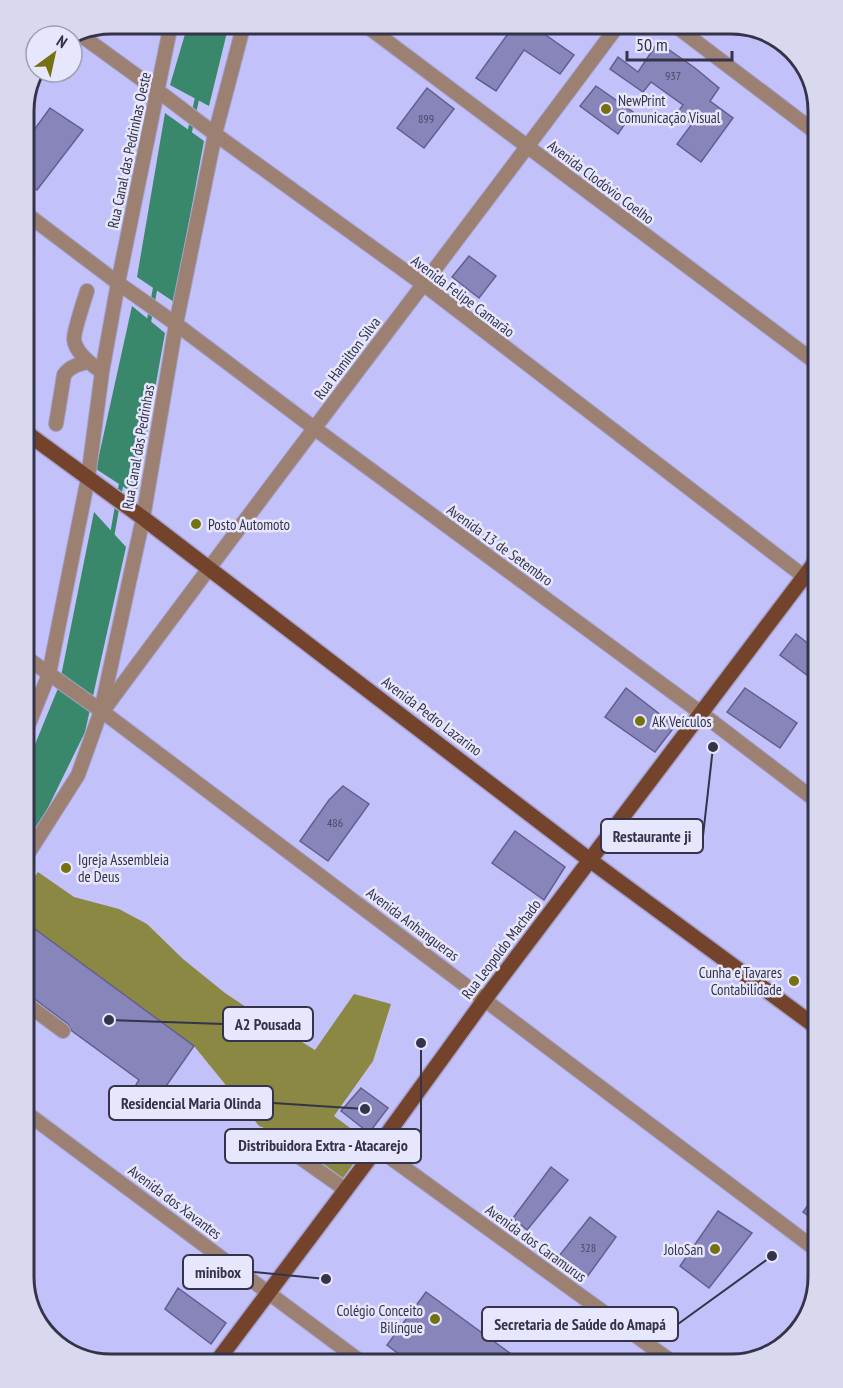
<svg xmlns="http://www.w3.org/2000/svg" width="843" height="1388" font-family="'PT Sans Narrow',sans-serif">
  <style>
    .forest { fill: #8b8843 }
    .water { fill: #39886b }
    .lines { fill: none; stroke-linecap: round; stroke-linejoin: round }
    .stream { stroke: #39886b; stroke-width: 4.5 }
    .building { fill: #8885ba; stroke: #615e90; stroke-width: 1.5 }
    .minor-casing { stroke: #a4a2d2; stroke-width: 16 }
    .major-casing { stroke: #a4a2d2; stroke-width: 18 }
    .minor { stroke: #9c8072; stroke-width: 14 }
    .major { stroke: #74432b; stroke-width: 15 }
    .poi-dot { fill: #757011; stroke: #e6e6fd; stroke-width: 2 }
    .labels { text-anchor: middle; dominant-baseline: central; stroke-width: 5; stroke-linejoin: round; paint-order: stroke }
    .number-label { font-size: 12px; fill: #494865 }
    .poi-label { font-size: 15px; fill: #343349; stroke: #e6e6fd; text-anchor: start }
    .street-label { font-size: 15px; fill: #343349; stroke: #e6e6fd }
    .rim { fill: none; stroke: #343349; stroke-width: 3 }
    .leader { fill: none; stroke: #343349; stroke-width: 2 }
    .callout-dot { fill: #343349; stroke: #e6e6fd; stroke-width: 2 }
    .callout { fill: #e6e6fd; stroke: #343349; stroke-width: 2 }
    .callout-label { font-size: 16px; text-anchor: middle; font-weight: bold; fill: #343349 }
  </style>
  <rect width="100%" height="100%" fill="#c3c1f9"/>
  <path class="forest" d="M 38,872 L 74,897 L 119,909 L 147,924 L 183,959 L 225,993 L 258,1015 L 315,1050 L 354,994 L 391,1004 L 373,1061 L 334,1116 L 369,1142 L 343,1178 L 286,1137 L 259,1126 L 194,1046 L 24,921 L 24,891 Z"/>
  <path class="water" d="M 188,24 L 229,24 L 209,106 L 170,85 Z
    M 165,113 L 204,141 L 174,302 L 137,277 Z
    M 132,306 L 165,333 L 136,495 L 96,469 Z
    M 94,512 L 126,547 L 85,732 L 38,828 L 24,847 L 24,771 L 59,686 Z"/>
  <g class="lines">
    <path class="stream" d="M 189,135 L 198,94
      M 148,326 L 156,284
      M 112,536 L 122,479"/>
  </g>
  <path class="building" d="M 515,24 L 530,24 L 574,55 L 560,74 L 524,50 L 496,91 L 476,78 Z
    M 658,42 L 695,68 L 719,88 L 710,101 L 733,118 L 701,162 L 677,144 L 692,124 L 677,113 L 683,105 L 651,82 L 643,92 L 610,69 L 618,57 L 638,72 Z
    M 596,86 L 633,112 L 618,134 L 580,106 Z
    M 427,88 L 454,109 L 424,148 L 397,128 Z
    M 50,108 L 83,130 L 37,190 L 24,180 L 24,134 L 29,137 Z
    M 469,256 L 496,276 L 479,298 L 452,277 Z
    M 796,634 L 819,652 L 819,684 L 780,655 Z
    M 626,688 L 675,726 L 655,752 L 605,717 Z
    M 745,688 L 797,723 L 780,748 L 727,712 Z
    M 343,786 L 369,804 L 328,861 L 300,841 L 329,800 Z
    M 515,831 L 565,867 L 544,900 L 492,863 Z
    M 24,921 L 194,1046 L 155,1102 L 134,1088 L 139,1080 L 72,1031 L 68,1024 L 29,995 L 24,993 Z
    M 361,1088 L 388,1108 L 369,1133 L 341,1111 Z
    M 551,1167 L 568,1180 L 527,1230 L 513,1218 Z
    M 819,1190 L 819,1223 L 803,1212 Z
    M 718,1211 L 752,1233 L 709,1288 L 680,1266 Z
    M 590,1217 L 616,1237 L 587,1277 L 559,1256 Z
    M 178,1288 L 226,1323 L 211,1344 L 165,1309 Z
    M 426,1292 L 525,1364 L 412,1364 L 387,1345 Z"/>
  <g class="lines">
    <defs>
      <path id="minor" d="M 364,24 L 819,365
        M 673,24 L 819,135
        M 82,36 L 166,97 L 215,134 L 423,284 L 819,588
        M 24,212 L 118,283 L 176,324 L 314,428 L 701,713 L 819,803
        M 87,291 C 84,301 74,330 74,339 C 75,353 92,365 102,372
        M 56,424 L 64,375 C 70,366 79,364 89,362
        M 24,656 L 103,712 L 819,1252
        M 103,711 C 273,480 448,254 619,24
        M 24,736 L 49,674 L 88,478 L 102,372 L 118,283 L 171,24
        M 24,860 L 78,775 L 101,711 L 143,518 L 176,324 L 215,134 L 244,24
        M 24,1002 L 63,1031
        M 24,1111 L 364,1364
        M 278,1142 L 346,1190
        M 377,1148 L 675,1364"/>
      <path id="major" d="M 24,431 L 143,518 L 591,861 L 819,1029
        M 215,1364 L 377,1148 L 485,999 L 819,557"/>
    </defs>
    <use href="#minor" class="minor-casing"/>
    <use href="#major" class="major-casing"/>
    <use href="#minor" class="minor"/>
    <use href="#major" class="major"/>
  </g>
  <g class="poi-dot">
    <circle cx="606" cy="109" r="6"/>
    <circle cx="196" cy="524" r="6"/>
    <circle cx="640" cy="721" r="6"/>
    <circle cx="66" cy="868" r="6"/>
    <circle cx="794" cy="981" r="6"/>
    <circle cx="715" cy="1249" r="6"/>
    <circle cx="435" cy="1319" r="6"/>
  </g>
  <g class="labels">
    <g class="number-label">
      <text x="673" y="75">937</text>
      <text x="426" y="118">899</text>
      <text x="335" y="822">486</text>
      <text x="588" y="1247">328</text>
    </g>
    <g class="poi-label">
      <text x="618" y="100">NewPrint<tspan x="618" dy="17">Comunicação Visual</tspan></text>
      <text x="208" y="524">Posto Automoto</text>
      <text x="652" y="721">AK Veículos</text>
      <text x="78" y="859">Igreja Assembleia<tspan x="78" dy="17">de Deus</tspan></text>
      <text x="782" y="972" text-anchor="end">Cunha e Tavares<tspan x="782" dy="17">Contabilidade</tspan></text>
      <text x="703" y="1249" text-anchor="end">JoloSan</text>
      <text x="423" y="1310" text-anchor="end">Colégio Conceito<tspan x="423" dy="17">Bilíngue</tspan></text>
    </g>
    <g class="street-label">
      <text transform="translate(129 150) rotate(-78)">Rua Canal das Pedrinhas Oeste</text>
      <text transform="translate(601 182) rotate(37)">Avenida Clodóvio Coelho</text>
      <text transform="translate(463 296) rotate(37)">Avenida Felipe Camarão</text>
      <text transform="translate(347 358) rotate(-53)">Rua Hamilton Silva</text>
      <text transform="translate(138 447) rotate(-80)">Rua Canal das Pedrinhas</text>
      <text transform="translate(500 545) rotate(36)">Avenida 13 de Setembro</text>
      <text transform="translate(432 716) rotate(37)">Avenida Pedro Lazarino</text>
      <text transform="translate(413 924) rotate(37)">Avenida Anhangueras</text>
      <text transform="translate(501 949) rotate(-53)">Rua Leopoldo Machado</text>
      <text transform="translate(175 1202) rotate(37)">Avenida dos Xavantes</text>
      <text transform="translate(536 1243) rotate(36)">Avenida dos Caramurus</text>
    </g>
  </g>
  <path d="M0 0H843V1388H0ZM111 34H731A77 77 0 0 1 808 111V1277A77 77 0 0 1 731 1354H111A77 77 0 0 1 34 1277V111A77 77 0 0 1 111 34Z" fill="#d8d8ef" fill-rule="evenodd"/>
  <path class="rim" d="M111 34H731A77 77 0 0 1 808 111V1277A77 77 0 0 1 731 1354H111A77 77 0 0 1 34 1277V111A77 77 0 0 1 111 34Z"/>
  <path class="leader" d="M713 747L703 836M109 1020L223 1024M365 1109L273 1103M421 1043L421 1146M326 1279L253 1272M772 1256L678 1324"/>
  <g class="callout-dot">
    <circle cx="713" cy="747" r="6"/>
    <circle cx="109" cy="1020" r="6"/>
    <circle cx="365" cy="1109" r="6"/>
    <circle cx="421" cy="1043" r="6"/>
    <circle cx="326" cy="1279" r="6"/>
    <circle cx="772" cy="1256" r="6"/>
  </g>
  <g class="callout">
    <rect x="601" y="819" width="102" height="34" rx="6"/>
    <rect x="223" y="1007" width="90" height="34" rx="6"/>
    <rect x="109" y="1086" width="164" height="34" rx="6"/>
    <rect x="225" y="1129" width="196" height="34" rx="6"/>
    <rect x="183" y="1255" width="70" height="34" rx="6"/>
    <rect x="482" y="1307" width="196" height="34" rx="6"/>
  </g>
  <g class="callout-label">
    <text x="652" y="842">Restaurante ji</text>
    <text x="268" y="1030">A2 Pousada</text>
    <text x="191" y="1109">Residencial Maria Olinda</text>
    <text x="323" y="1151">Distribuidora Extra - Atacarejo</text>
    <text x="218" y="1278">minibox</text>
    <text x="580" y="1330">Secretaria de Saúde do Amapá</text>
  </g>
  <g transform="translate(54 54) rotate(33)"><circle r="28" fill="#e6e6fd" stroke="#9f9eb5" stroke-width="1.5"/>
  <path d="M0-4.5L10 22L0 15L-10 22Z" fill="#757011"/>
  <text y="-9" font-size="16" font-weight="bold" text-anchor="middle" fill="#343349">N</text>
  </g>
  <path d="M627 51v9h105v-9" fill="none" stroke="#343349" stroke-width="3"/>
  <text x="636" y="51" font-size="18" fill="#343349" stroke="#e6e6fd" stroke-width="4.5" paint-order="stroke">50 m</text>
</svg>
